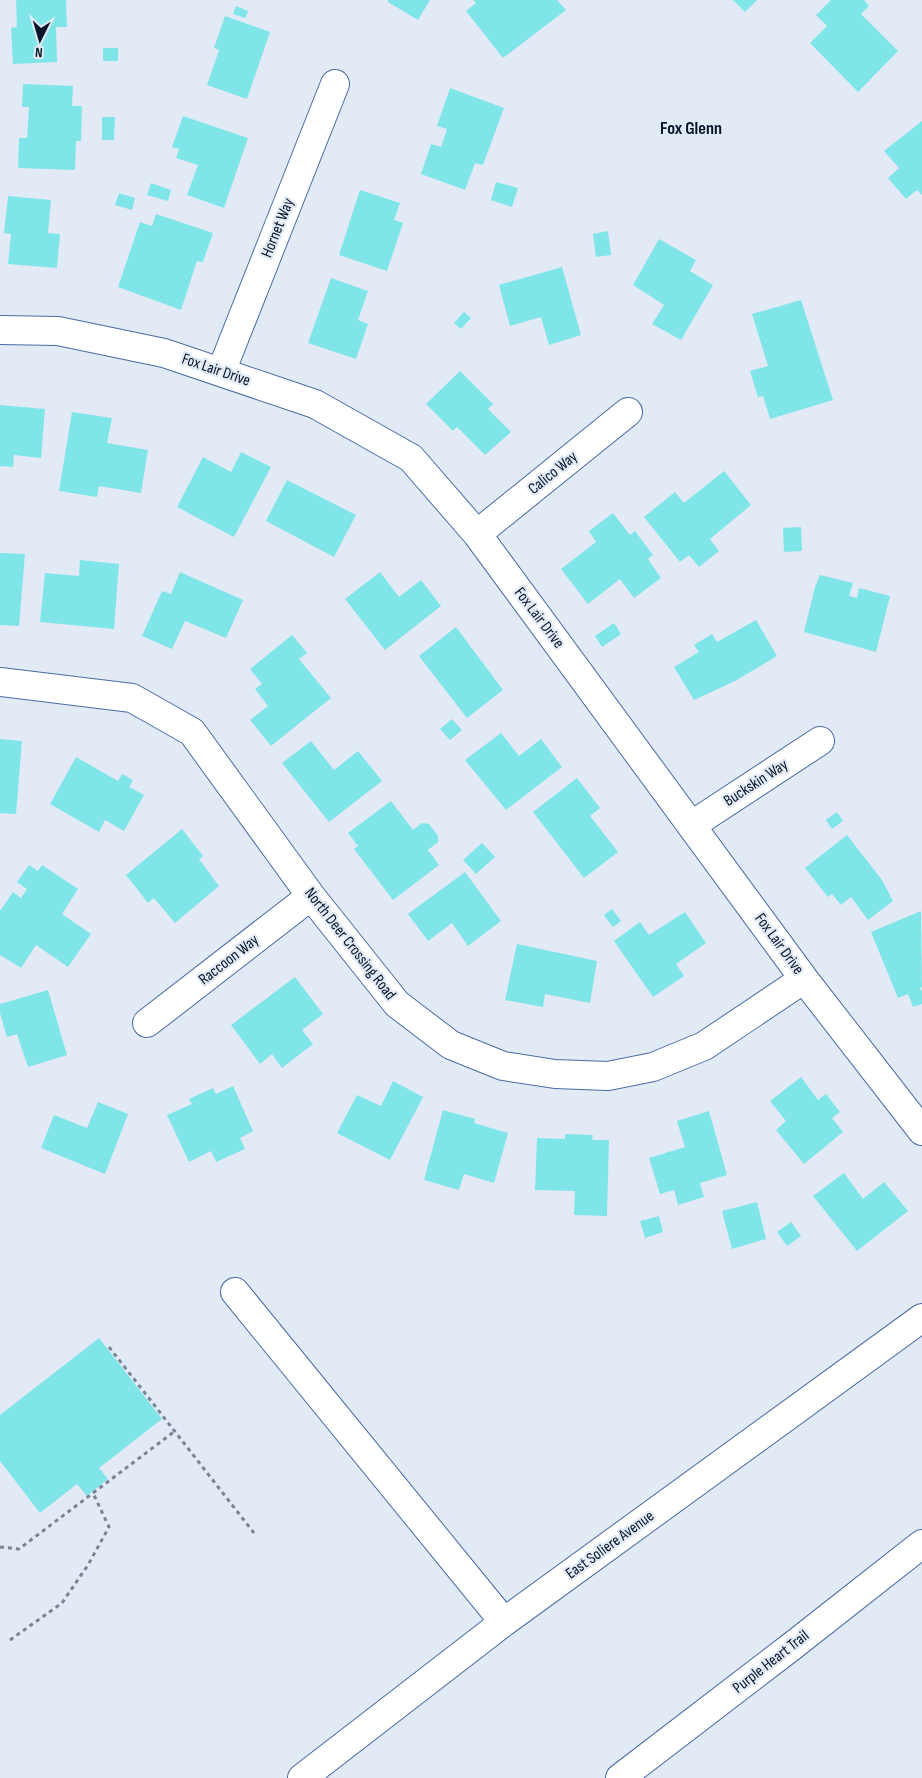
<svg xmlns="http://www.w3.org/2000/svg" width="922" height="1778" font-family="'Sofia Sans Condensed',sans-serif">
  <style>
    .building { fill: #80e5e9 }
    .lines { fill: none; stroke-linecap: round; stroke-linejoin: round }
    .minor-casing { stroke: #496ca3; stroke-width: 30 }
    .highway-casing { stroke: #496ca3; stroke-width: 30 }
    .path { stroke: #798494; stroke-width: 3; stroke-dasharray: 4 4; stroke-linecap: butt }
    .minor { stroke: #fff; stroke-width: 28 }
    .highway { stroke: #fff; stroke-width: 28 }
    .labels { text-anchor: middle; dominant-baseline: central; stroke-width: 4.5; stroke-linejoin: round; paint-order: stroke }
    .street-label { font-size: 16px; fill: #061429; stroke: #e2eaf6 }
    .neighbourhood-label { font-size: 18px; font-weight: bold; fill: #061429; stroke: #e2eaf6 }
  </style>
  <rect width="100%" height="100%" fill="#e2eaf6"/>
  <path class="building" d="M 16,0 L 66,0 L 67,27 L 56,27 L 57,62 L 13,64 L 11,28 L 17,27 Z
    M 388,0 L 430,0 L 418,20 L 388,2 Z
    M 473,0 L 557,0 L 566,10 L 503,58 L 466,11 L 476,3 Z
    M 733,0 L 757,0 L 745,12 Z
    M 831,0 L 864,0 L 869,6 L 861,14 L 898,51 L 858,92 L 810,43 L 827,26 L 816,15 Z
    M 236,6 L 248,11 L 245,18 L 233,14 Z
    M 225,16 L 270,32 L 247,99 L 207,85 L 219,50 L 214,48 Z
    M 103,48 L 118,48 L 118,61 L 103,61 Z
    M 23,84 L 73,86 L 72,106 L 82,106 L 81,141 L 76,141 L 75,170 L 18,168 L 19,138 L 27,138 L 29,107 L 22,107 Z
    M 450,88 L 504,108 L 483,165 L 475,163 L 465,190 L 421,174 L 431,144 L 441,147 L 447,129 L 437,126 Z
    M 183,116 L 248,138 L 224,208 L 187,195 L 198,165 L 176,158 L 179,149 L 172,147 Z
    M 102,117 L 115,117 L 114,140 L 102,140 Z
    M 922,121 L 922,195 L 917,190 L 906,199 L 888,178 L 899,168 L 884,151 Z
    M 496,182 L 518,188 L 512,207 L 491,200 Z
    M 151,183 L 171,190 L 168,201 L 147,195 Z
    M 360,190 L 400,203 L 394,220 L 403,223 L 387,271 L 339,255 Z
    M 119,193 L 135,198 L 132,210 L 115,205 Z
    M 8,196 L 51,200 L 48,233 L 60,234 L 57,268 L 8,264 L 11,234 L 4,233 Z
    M 156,214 L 213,233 L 203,262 L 197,261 L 181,310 L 118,287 L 140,222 L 152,226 Z
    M 608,231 L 611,255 L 596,257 L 593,234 Z
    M 659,239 L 696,260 L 690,271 L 713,285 L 681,340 L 652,324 L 664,305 L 633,285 Z
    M 562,267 L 581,335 L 549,345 L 541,317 L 510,326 L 499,285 Z
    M 331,278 L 368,291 L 358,320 L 368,324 L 356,359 L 308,343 Z
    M 801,300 L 833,400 L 770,419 L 763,396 L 758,397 L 750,371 L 768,366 L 752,314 Z
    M 464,312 L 471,318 L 461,329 L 454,323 Z
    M 460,371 L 493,404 L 488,409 L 511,432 L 485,455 L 457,427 L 453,431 L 426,404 Z
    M 0,405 L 45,409 L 41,458 L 14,455 L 13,467 L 0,466 Z
    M 72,412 L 112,418 L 107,443 L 148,450 L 141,493 L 99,486 L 97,497 L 59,491 Z
    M 241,452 L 271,467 L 234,537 L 177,507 L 203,457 L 231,472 Z
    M 724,471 L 751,505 L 710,539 L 719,551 L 699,567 L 689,555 L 680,562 L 644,517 L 675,492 L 684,503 Z
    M 287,480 L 356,515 L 334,557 L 266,521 Z
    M 613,513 L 630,535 L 635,531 L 653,555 L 648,559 L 661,578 L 634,598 L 620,579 L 588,604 L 561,569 L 596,542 L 589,531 Z
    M 801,527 L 802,551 L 784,552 L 783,528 Z
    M 0,553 L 25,554 L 19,626 L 0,625 Z
    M 80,560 L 119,564 L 114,629 L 40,622 L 45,573 L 79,576 Z
    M 180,572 L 243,600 L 226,638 L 185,621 L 172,649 L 142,636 L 162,591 L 171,594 Z
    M 380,572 L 399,597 L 421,580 L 441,606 L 385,650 L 345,599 Z
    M 820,575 L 853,583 L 849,596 L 857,598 L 859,588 L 890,596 L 876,652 L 804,632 L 815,587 Z
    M 756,620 L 777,656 L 735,681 L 694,700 L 674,667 L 699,652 L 694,645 L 712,634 L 717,642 Z
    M 614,623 L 621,634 L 602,647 L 595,636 Z
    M 456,627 L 503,690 L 467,718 L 419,656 Z
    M 292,635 L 307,653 L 299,659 L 331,698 L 271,746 L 250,720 L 268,706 L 255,689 L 262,684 L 250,669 Z
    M 452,719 L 462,730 L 450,740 L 440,729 Z
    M 501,733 L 519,756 L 541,739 L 562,767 L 506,810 L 465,760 Z
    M 0,739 L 22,741 L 16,814 L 0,813 Z
    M 311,741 L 334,770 L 358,751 L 382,781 L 329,822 L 282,763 Z
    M 76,757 L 118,781 L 122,774 L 133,780 L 129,787 L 144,795 L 124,831 L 105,820 L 99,832 L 50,804 Z
    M 577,778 L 600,808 L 590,816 L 618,852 L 584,878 L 533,812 Z
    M 391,801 L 413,830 L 422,823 L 429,824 L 438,836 L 438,842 L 428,850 L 439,865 L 393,900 L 354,849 L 358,846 L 348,833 Z
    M 837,812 L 843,821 L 832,829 L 826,820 Z
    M 182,829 L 203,856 L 199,859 L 219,886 L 175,923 L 154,898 L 148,903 L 126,875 Z
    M 847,835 L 882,880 L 893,901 L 868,920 L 851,897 L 841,905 L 832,894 L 828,897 L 805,868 Z
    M 482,843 L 495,857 L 476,874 L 463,860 Z
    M 29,865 L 38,871 L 42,865 L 78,889 L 62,914 L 91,934 L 68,967 L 36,945 L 21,968 L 0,955 L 0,911 L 13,892 L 21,898 L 27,889 L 17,882 Z
    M 465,872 L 501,921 L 468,946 L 452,923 L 428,941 L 408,914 Z
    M 612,909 L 621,921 L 613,927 L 604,915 Z
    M 921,911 L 922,987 L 920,988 L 922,992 L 922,1004 L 913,1007 L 908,994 L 898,998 L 871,932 Z
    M 685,912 L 706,943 L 676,964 L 684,976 L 653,997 L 614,941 L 640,922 L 649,935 Z
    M 517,944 L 597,961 L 590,1003 L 545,994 L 543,1007 L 505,1000 Z
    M 295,977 L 323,1014 L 302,1030 L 313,1044 L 282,1068 L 272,1054 L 260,1064 L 231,1025 Z
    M 48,990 L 67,1055 L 28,1067 L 17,1034 L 7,1037 L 0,1013 L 0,1004 Z
    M 801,1077 L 818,1100 L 826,1094 L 840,1112 L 832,1118 L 843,1132 L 804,1164 L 776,1130 L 786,1121 L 770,1101 Z
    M 393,1081 L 423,1097 L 390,1160 L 337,1133 L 357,1095 L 381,1106 Z
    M 233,1086 L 253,1131 L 240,1138 L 245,1149 L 216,1162 L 211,1151 L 189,1162 L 167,1115 L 192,1104 L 189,1099 L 213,1088 L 216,1094 Z
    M 98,1102 L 128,1114 L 105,1174 L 41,1148 L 54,1115 L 87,1128 Z
    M 443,1110 L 475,1119 L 474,1123 L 508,1133 L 494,1183 L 464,1174 L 459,1190 L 424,1180 Z
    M 709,1111 L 727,1175 L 700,1183 L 704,1197 L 678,1205 L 674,1190 L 660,1194 L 649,1158 L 685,1147 L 677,1121 Z
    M 565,1134 L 593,1135 L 592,1140 L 609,1140 L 607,1216 L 574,1215 L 575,1191 L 535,1190 L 537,1138 L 565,1139 Z
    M 844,1173 L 863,1199 L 884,1182 L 908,1211 L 857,1251 L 813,1196 Z
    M 757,1202 L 766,1239 L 732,1249 L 722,1211 Z
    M 659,1216 L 663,1232 L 645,1238 L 640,1221 Z
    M 791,1222 L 801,1236 L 787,1246 L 777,1232 Z
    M 99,1338 L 162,1419 L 99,1468 L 108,1479 L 87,1496 L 77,1484 L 40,1513 L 0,1461 L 0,1415 Z"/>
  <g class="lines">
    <defs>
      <path id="minor" d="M 0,330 L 58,331 L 164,353 L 315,404 L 411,458 L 477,534 L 804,979 L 922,1131
        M 221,372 L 335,84
        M 477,534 L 628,412
        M 0,682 L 132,698 L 192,732 L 311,896 L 397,1004 L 451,1045 L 503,1066 L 555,1074 L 608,1076 L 653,1067 L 704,1046 L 804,979
        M 692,825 L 820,741
        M 147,1023 L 311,896
        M 235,1292 L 504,1622
        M 302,1778 L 504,1622 L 922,1318"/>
      <path id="highway" d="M 620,1778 L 791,1647 L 922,1544"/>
    </defs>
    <use href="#minor" class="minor-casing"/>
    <use href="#highway" class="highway-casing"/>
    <path class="path" d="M 109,1347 L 254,1533
      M 0,1547 L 19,1549 L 175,1431
      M 10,1640 L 62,1603 L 88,1565 L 109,1527 L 93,1493"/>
    <use href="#minor" class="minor"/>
    <use href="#highway" class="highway"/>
  </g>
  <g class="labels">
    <g class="street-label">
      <text transform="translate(278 228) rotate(-68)">Hornet Way</text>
      <text transform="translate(216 370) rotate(19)">Fox Lair Drive</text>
      <text transform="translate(553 473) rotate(-39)">Calico Way</text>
      <text transform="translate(539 618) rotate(53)">Fox Lair Drive</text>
      <text transform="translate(756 783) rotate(-33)">Buckskin Way</text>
      <text transform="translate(350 944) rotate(52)">North Deer Crossing Road</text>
      <text transform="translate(779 944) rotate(54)">Fox Lair Drive</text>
      <text transform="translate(229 960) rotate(-38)">Raccoon Way</text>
      <text transform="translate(610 1545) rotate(-36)">East Soliere Avenue</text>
      <text transform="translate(771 1662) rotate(-38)">Purple Heart Trail</text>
    </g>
    <g class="neighbourhood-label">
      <text x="691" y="128">Fox Glenn</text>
    </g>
  </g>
  <g transform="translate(40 40) rotate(185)" stroke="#e2eaf6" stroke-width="4" paint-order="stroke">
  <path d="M0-4L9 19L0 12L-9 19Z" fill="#061429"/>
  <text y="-8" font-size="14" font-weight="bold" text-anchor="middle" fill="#061429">N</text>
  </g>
</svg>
